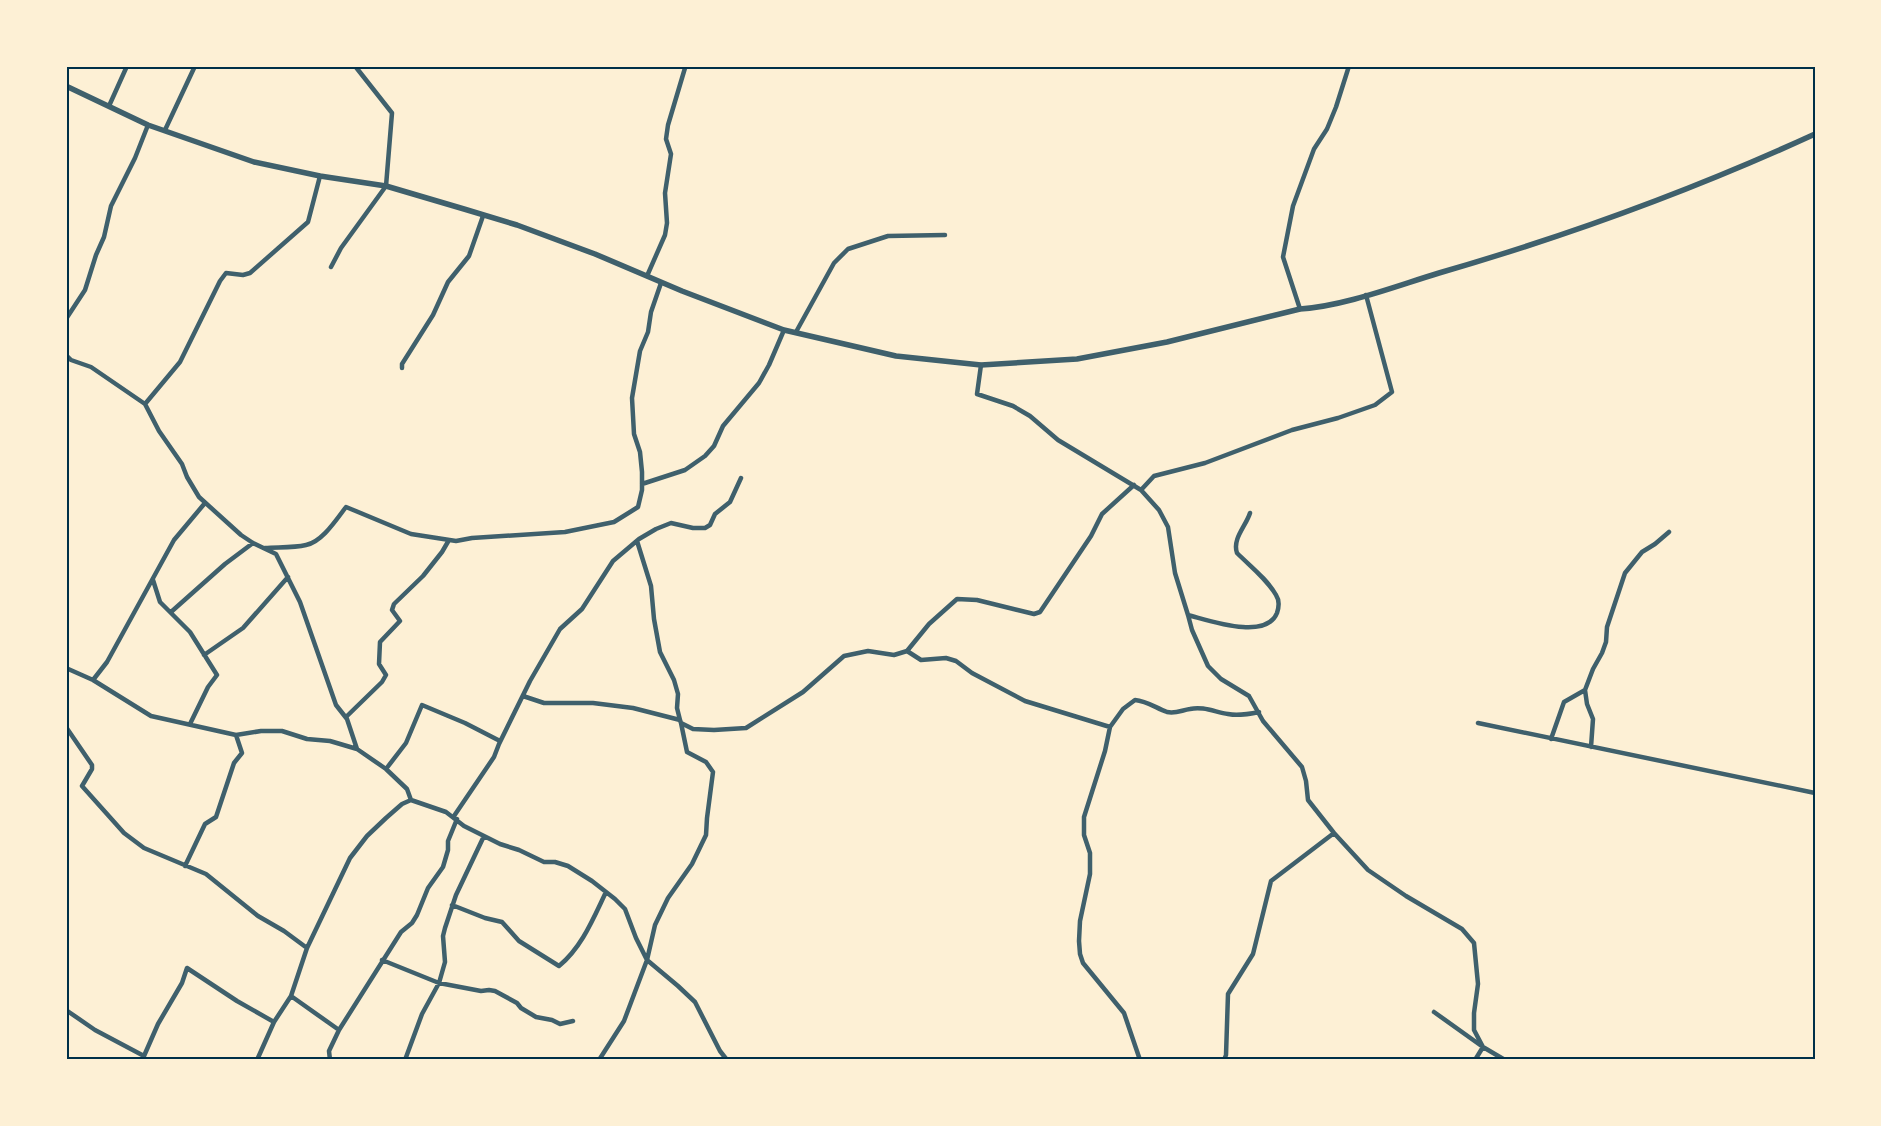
<svg xmlns="http://www.w3.org/2000/svg" width="1881" height="1126" font-family="'Sofia Sans Condensed',sans-serif">
  <style>
    .lines { fill: none; stroke-linecap: round; stroke-linejoin: round }
    .minor { stroke: #3f606c; stroke-width: 4.5 }
    .tertiary { stroke: #3f606c; stroke-width: 5.5 }
    .neatline { fill: none; stroke: #003049; stroke-width: 2 }
  </style>
  <rect width="100%" height="100%" fill="#fdf0d5"/>
  <g class="lines">
    <path class="minor" d="M 109,106 L 127,66
      M 165,130 L 195,66
      M 331,267 L 341,248 L 386,186 L 392,113 L 355,66
      M 647,276 L 665,235 L 667,223 L 665,193 L 671,154 L 666,139 L 668,125 L 685,68
      M 1300,309 L 1283,257 L 1293,206 L 1314,149 L 1327,129 L 1336,107 L 1349,66
      M 66,319 L 85,290 L 96,255 L 104,237 L 111,206 L 135,158 L 148,125
      M 796,332 L 834,263 L 848,249 L 888,236 L 945,235
      M 66,355 L 71,360 L 91,367 L 145,404 L 180,362 L 220,281 L 226,273 L 243,275 L 250,273 L 308,222 L 320,176
      M 981,365 L 977,394 L 1013,406 L 1030,416 L 1058,440 L 1141,490 L 1159,510 L 1168,527 L 1175,573 L 1188,615 C 1208,620 1266,641 1277,613 C 1279,607 1280,601 1276,595 C 1267,579 1250,566 1237,553 C 1232,539 1246,526 1250,513
      M 402,368 L 402,364 L 433,315 L 448,282 L 469,256 L 483,216
      M 145,404 L 159,431 L 182,464 L 187,477 L 199,497 L 241,535 L 253,543 L 276,554 L 300,602 L 336,705 L 347,719 L 357,749
      M 642,484 L 685,470 L 705,456 L 714,446 L 723,426 L 759,383 L 769,365 L 784,330
      M 1141,490 L 1154,476 L 1205,463 L 1292,430 L 1338,418 L 1375,405 L 1392,392 L 1366,295
      M 637,541 L 651,586 L 654,619 L 660,652 L 674,680 L 678,694 L 677,708 L 680,720
      M 265,548 C 278,547 293,548 306,545 C 322,542 336,520 346,507 L 411,534 L 456,541 L 472,538 L 565,532 L 614,522 L 638,507 L 642,490 L 642,472 L 640,452 L 634,434 L 632,398 L 640,351 L 648,332 L 651,312 L 661,283
      M 153,580 L 160,602 L 190,632 L 217,675 L 208,687 L 190,724
      M 171,612 L 225,564 L 253,543
      M 1188,615 L 1192,630 L 1208,666 L 1221,679 L 1249,696 L 1263,721 L 1302,767 L 1306,781 L 1308,800 L 1334,833 L 1368,870 L 1406,896 L 1462,929 L 1474,943 L 1478,984 L 1474,1013 L 1474,1030 L 1483,1047 L 1475,1060
      M 907,651 L 921,660 L 946,658 L 956,661 L 972,673 L 1025,701 L 1110,727
      M 204,655 L 243,628 L 288,577
      M 66,668 L 93,680 L 151,716 L 236,735 L 261,731 L 282,731 L 307,739 L 330,741 L 357,749 L 386,769 L 407,789 L 411,800 L 402,804 L 386,818 L 367,836 L 350,858 L 307,948 L 291,996 L 274,1022 L 257,1060
      M 93,680 L 107,662 L 174,540 L 205,503
      M 1585,690 L 1587,704 L 1593,719 L 1591,747
      M 523,696 L 544,703 L 593,703 L 633,708 L 680,720 L 681,723 L 693,729 L 714,730 L 746,728 L 803,692 L 844,656 L 868,651 L 894,655 L 907,651 L 929,624 L 957,599 L 977,600 L 1034,614 L 1040,612 L 1091,536 L 1102,514 L 1134,485
      M 346,717 L 382,682 L 386,675 L 379,664 L 380,642 L 400,621 L 392,610 L 394,604 L 423,576 L 442,552 L 449,540
      M 1478,723 L 1815,793
      M 66,727 L 92,765 L 92,769 L 82,786 L 124,833 L 144,848 L 206,874 L 258,916 L 284,931 L 307,948
      M 1551,739 L 1564,702 L 1585,690 L 1593,669 L 1602,653 L 1606,642 L 1607,627 L 1625,573 L 1642,552 L 1655,544 L 1669,532
      M 386,769 L 406,743 L 422,705 L 465,723 L 500,741
      M 411,800 L 446,812 L 464,826 L 500,844 L 519,850 L 544,862 L 555,862 L 568,866 L 592,881 L 615,899 L 625,909 L 636,938 L 647,960 L 678,986 L 695,1002 L 720,1051 L 727,1060
      M 454,816 L 494,757 L 499,744 L 530,681 L 560,629 L 582,609 L 613,561 L 639,539 L 656,529 L 671,523 L 693,528 L 705,528 L 710,525 L 715,514 L 730,502 L 741,478
      M 185,866 L 205,824 L 216,817 L 234,763 L 242,753 L 236,735
      M 452,905 L 485,918 L 502,922 L 519,941 L 559,966 C 582,947 593,919 606,892
      M 382,960 L 439,983 L 481,991 L 489,990 L 495,991 L 517,1003 L 521,1008 L 536,1017 L 552,1020 L 560,1024 L 573,1021
      M 291,996 L 339,1030
      M 66,1010 L 95,1030 L 144,1056 L 158,1024 L 182,983 L 187,968 L 237,1001 L 274,1022
      M 1434,1012 L 1483,1047 L 1505,1060
      M 330,1060 L 329,1051 L 339,1030 L 401,932 L 412,923 L 417,915 L 428,888 L 443,867 L 448,850 L 448,841 L 457,819
      M 405,1060 L 422,1014 L 439,983 L 445,962 L 443,936 L 445,928 L 456,895 L 484,836
      M 599,1060 L 624,1021 L 647,960 L 655,925 L 668,898 L 692,864 L 706,835 L 707,818 L 713,772 L 706,762 L 687,752 L 681,723
      M 1140,1060 L 1124,1013 L 1083,963 L 1080,954 L 1079,941 L 1080,921 L 1090,874 L 1090,853 L 1084,835 L 1084,817 L 1105,751 L 1110,727 L 1123,709 L 1135,700 C 1147,701 1156,708 1167,712 C 1176,714 1182,710 1190,709 C 1203,706 1215,712 1228,714 C 1239,716 1249,714 1259,712
      M 1224,1060 L 1226,1055 L 1228,994 L 1253,954 L 1271,881 L 1334,833"/>
    <path class="tertiary" d="M 66,86 L 148,125 L 254,162 L 320,176 L 386,186 L 464,209 L 517,225 L 595,254 L 682,291 L 784,330 L 896,356 L 981,365 L 1077,359 L 1167,342 L 1300,309 C 1345,306 1396,286 1439,273 C 1567,236 1693,190 1815,134"/>
  </g>
  <rect width="1881" height="1126" fill="none" stroke="#fdf0d5" stroke-width="135"/>
  <rect x="68" y="68" width="1746" height="990" class="neatline"/>
</svg>
